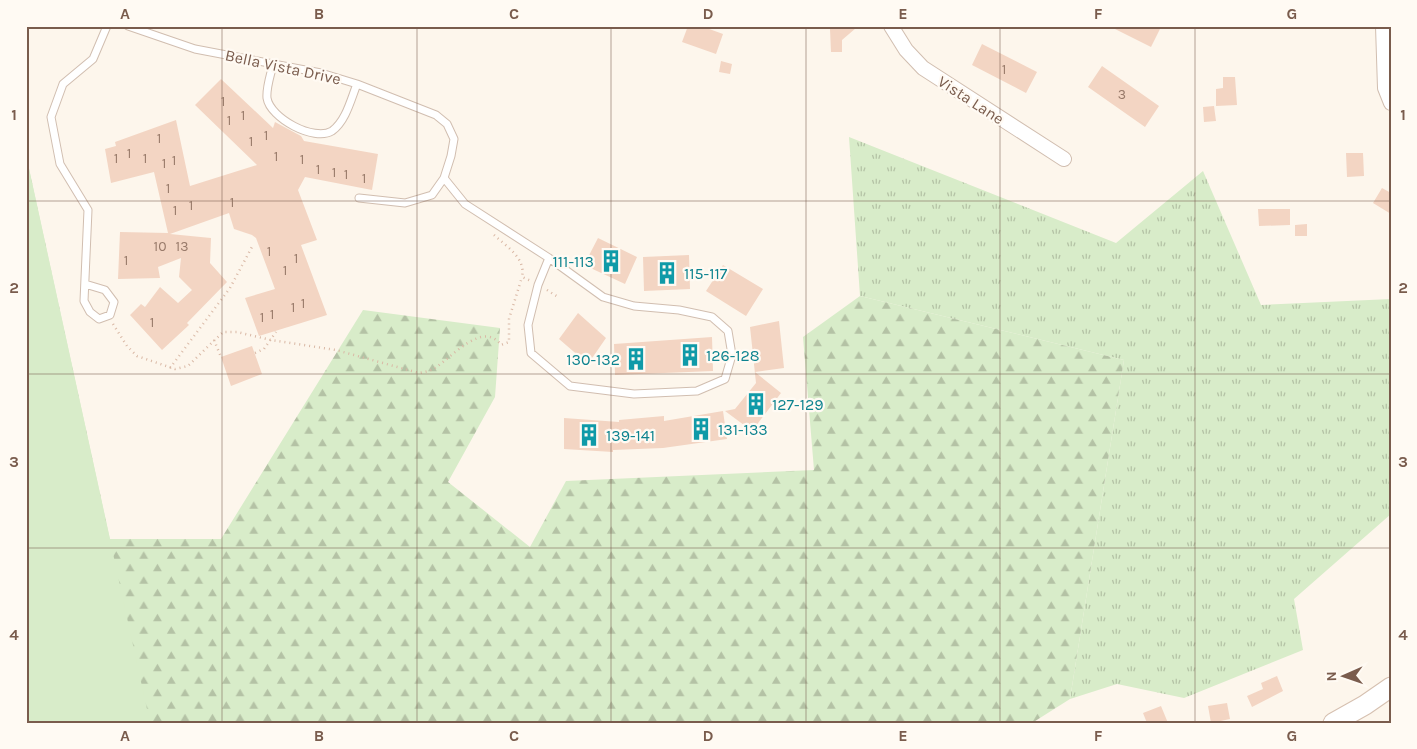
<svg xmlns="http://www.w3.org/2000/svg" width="1417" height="749" font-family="Karla,sans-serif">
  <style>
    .grass { fill: url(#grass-tufts) }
    .forest { fill: url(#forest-firs) }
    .green { fill: #d8ecc9 }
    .building { fill: #f3d5c3 }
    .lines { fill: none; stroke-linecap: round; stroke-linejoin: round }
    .lane-casing { stroke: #d1beb0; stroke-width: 9 }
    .street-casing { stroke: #d1beb0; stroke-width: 16 }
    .secondary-casing { stroke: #d6c0b0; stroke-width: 21 }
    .path { stroke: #d9b8a5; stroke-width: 2.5; stroke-dasharray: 1 4; stroke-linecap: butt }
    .lane { stroke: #fff; stroke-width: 7 }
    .street { stroke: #fff; stroke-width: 14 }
    .secondary { stroke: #fff; stroke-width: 19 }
    .grid { fill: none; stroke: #7a5c4d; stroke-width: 1; stroke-opacity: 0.55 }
    .labels { text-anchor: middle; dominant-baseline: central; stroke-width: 4.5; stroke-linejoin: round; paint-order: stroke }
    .number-label { font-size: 14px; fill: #987a6a }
    .street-label { font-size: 16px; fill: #7a5c4d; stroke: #fffaf3 }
    .culture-label { font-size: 16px; fill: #0d838f; stroke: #fffaf3; text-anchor: start }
    .neatline { fill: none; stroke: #7a5c4d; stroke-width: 2 }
    .grid-label { font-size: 16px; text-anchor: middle; font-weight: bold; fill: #7a5c4d }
  </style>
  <defs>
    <pattern id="grass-tufts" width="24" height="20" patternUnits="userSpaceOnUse" patternTransform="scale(1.25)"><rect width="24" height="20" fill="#d8ecc9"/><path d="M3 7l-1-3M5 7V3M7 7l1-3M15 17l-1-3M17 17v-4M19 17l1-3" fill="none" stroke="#b4c2a5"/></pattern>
    <pattern id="forest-firs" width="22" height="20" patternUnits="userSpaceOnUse" patternTransform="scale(1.25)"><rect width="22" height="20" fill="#d8ecc9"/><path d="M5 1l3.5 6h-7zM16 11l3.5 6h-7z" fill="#b4c2a5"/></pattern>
  </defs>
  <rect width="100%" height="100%" fill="#fdf6ec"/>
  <path class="grass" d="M 849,137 L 1116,243 L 1203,171 L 1261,305 L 1391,299 L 1391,514 L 1294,599 L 1303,650 L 1184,698 L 1117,684 L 1070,699 L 1124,360 L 860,296 Z"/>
  <path class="forest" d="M 26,155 L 110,539 L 221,539 L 363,310 L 500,328 L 495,397 L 448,482 L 530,547 L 566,481 L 814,470 L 803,337 L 860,296 L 1124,360 L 1070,699 L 1032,723 L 26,723 Z"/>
  <path class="green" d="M 26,155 L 150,723 L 26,723 Z"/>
  <path class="building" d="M 688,26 L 701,26 L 723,34 L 716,54 L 682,42 Z
    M 1109,26 L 1153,26 L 1160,29 L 1151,47 Z
    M 856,28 L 842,40 L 842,52 L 831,52 L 830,29 Z
    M 982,44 L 1037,72 L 1026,93 L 972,65 Z
    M 721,61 L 732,64 L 730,74 L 719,72 Z
    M 1102,66 L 1159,106 L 1145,127 L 1088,87 Z
    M 1223,77 L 1235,77 L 1237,105 L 1216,106 L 1216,89 L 1223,88 Z
    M 221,79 L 273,128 L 275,122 L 301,136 L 304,141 L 378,154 L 372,190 L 305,177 L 298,190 L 317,240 L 301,245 L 327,315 L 259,336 L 245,298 L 275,289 L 256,238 L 252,235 L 234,229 L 229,213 L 170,234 L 211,238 L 210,263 L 227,282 L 187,323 L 189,325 L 162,350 L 130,315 L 141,304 L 145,307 L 160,287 L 178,303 L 192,290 L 179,277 L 181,258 L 158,267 L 160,278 L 118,279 L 120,232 L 168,233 L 154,172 L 111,183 L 105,149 L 116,146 L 115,142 L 176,120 L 190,186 L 257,165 L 195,105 Z
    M 1214,106 L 1216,121 L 1204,122 L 1203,107 Z
    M 1346,153 L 1363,153 L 1364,176 L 1347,177 Z
    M 1382,188 L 1391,193 L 1391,214 L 1373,203 Z
    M 1258,209 L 1290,209 L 1290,225 L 1259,226 Z
    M 1307,224 L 1307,236 L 1295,236 L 1295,225 Z
    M 598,238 L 637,257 L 625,284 L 584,265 Z
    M 689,255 L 690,289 L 644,291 L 643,257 Z
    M 723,265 L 763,289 L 746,316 L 706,291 Z
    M 578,313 L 606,338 L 588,364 L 559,339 Z
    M 779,321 L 784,368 L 755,372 L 781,393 L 752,431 L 725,411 L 735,409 L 756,383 L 750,327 Z
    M 712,337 L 713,371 L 615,375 L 614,344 Z
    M 252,346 L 262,374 L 231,386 L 221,357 Z
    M 723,411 L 727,439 L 663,448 L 613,450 L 613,452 L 564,449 L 564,418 L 619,422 L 619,420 L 664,416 L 664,421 Z
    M 1277,676 L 1283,691 L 1252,707 L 1247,696 L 1263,689 L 1261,683 Z
    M 1227,703 L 1230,719 L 1211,723 L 1208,706 Z
    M 1161,706 L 1168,723 L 1147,723 L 1143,713 Z"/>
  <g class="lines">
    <defs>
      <path id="lane" d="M 128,26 L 195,49 L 321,73 L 357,84 L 436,115 L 447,124 L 454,139 L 451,156 L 444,178 L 432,195 L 405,203 L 359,198
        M 273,64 C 271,74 266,87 267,98 C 270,118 314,142 332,131 C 346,121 351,99 357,84
        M 444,178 L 465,204 L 549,258 L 603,297 L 634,306 L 679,310 L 712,317 L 728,331 L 732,355 L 725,379 L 697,391 L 634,394 L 570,386 L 531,353 L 528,325 L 538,285 L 549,258
        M 85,284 L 105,290 L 114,302 L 110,315 L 99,319 L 90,312 L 84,301 L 88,210 L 60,164 L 51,117 L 63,84 L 93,59 L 107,26"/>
      <path id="street" d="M 891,26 L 906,50 L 923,68 L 1064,159
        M 1383,26 L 1385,88 L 1391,103"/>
      <path id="secondary" d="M 1333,723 L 1365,705 L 1391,687"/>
    </defs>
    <use href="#lane" class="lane-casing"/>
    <use href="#street" class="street-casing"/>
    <use href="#secondary" class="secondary-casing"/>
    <path class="path" d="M 494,235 C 507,247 526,258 522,277 L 531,281
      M 547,290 L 558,297
      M 113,324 L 127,346 L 137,356 L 175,369 L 188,366 L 223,332 L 237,332 L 271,340 L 336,350 L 419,373 C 425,372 430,371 435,368 C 452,357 483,320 501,345 L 509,342 L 509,319 L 522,277
      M 214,340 L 221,357
      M 255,353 L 264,349 L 276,332
      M 170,368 L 230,288 L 253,245"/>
    <use href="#lane" class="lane"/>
    <use href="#street" class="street"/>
    <use href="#secondary" class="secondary"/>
  </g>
  <path class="grid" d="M 222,26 L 222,723M 417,26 L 417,723M 611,26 L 611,723M 806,26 L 806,723M 1000,26 L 1000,723M 1195,26 L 1195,723M 26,201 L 1391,201M 26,374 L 1391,374M 26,548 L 1391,548"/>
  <defs>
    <symbol id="building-bare" viewBox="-9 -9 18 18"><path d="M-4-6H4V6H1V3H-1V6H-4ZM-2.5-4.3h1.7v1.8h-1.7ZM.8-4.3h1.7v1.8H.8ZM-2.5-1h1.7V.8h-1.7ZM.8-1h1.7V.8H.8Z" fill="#0f9aa8" stroke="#fffaf3" stroke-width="2.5" paint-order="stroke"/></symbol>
  </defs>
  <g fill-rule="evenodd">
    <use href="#building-bare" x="595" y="245" width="32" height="32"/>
    <use href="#building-bare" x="651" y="257" width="32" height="32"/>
    <use href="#building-bare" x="674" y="339" width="32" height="32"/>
    <use href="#building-bare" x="620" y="343" width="32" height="32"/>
    <use href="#building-bare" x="740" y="388" width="32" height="32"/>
    <use href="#building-bare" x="685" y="413" width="32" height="32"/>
    <use href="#building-bare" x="573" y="419" width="32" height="32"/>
  </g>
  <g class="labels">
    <g class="number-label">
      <text x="1004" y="69">1</text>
      <text x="1122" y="94">3</text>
      <text x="223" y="101">1</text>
      <text x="243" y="115">1</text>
      <text x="229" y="120">1</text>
      <text x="266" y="135">1</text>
      <text x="159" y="138">1</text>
      <text x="251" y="141">1</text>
      <text x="129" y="153">1</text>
      <text x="276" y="156">1</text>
      <text x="116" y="158">1</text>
      <text x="145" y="158">1</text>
      <text x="302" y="159">1</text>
      <text x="174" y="160">1</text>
      <text x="164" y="163">1</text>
      <text x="318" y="169">1</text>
      <text x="334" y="172">1</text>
      <text x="346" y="174">1</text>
      <text x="364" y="178">1</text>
      <text x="168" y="188">1</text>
      <text x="232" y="202">1</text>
      <text x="191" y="205">1</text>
      <text x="175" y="210">1</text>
      <text x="160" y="246">10</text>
      <text x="182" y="246">13</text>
      <text x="269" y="251">1</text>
      <text x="296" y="258">1</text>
      <text x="126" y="260">1</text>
      <text x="285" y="270">1</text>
      <text x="303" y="303">1</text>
      <text x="293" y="307">1</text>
      <text x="272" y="314">1</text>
      <text x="262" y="317">1</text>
      <text x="152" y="322">1</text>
    </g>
    <g class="street-label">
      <text transform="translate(283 67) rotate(12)">Bella Vista Drive</text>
      <text transform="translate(971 100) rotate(33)">Vista Lane</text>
    </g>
    <g class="culture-label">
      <text x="594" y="261" text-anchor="end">111-113</text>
      <text x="684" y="273">115-117</text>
      <text x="706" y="355">126-128</text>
      <text x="620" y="359" text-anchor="end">130-132</text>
      <text x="772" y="404">127-129</text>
      <text x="718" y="429">131-133</text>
      <text x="606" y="435">139-141</text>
    </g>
  </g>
  <rect width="1417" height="749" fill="none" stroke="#fffaf3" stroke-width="55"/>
  <g transform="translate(1344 676) rotate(268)" stroke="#fffaf3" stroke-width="4" paint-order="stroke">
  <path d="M0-4L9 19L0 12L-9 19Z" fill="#7a5c4d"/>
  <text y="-8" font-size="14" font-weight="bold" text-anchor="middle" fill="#7a5c4d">N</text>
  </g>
  <rect x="28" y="28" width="1362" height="694" class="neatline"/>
  <g class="grid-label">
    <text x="125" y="19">A</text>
    <text x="319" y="19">B</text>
    <text x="514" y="19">C</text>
    <text x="708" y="19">D</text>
    <text x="903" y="19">E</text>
    <text x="1098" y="19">F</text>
    <text x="1292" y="19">G</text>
    <text x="14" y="120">1</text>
    <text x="1403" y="120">1</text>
    <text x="14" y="293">2</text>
    <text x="1403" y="293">2</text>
    <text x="14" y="467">3</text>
    <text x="1403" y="467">3</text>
    <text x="14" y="640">4</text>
    <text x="1403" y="640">4</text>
    <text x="125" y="741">A</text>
    <text x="319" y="741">B</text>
    <text x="514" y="741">C</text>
    <text x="708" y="741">D</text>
    <text x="903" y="741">E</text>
    <text x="1098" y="741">F</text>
    <text x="1292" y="741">G</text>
  </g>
</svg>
